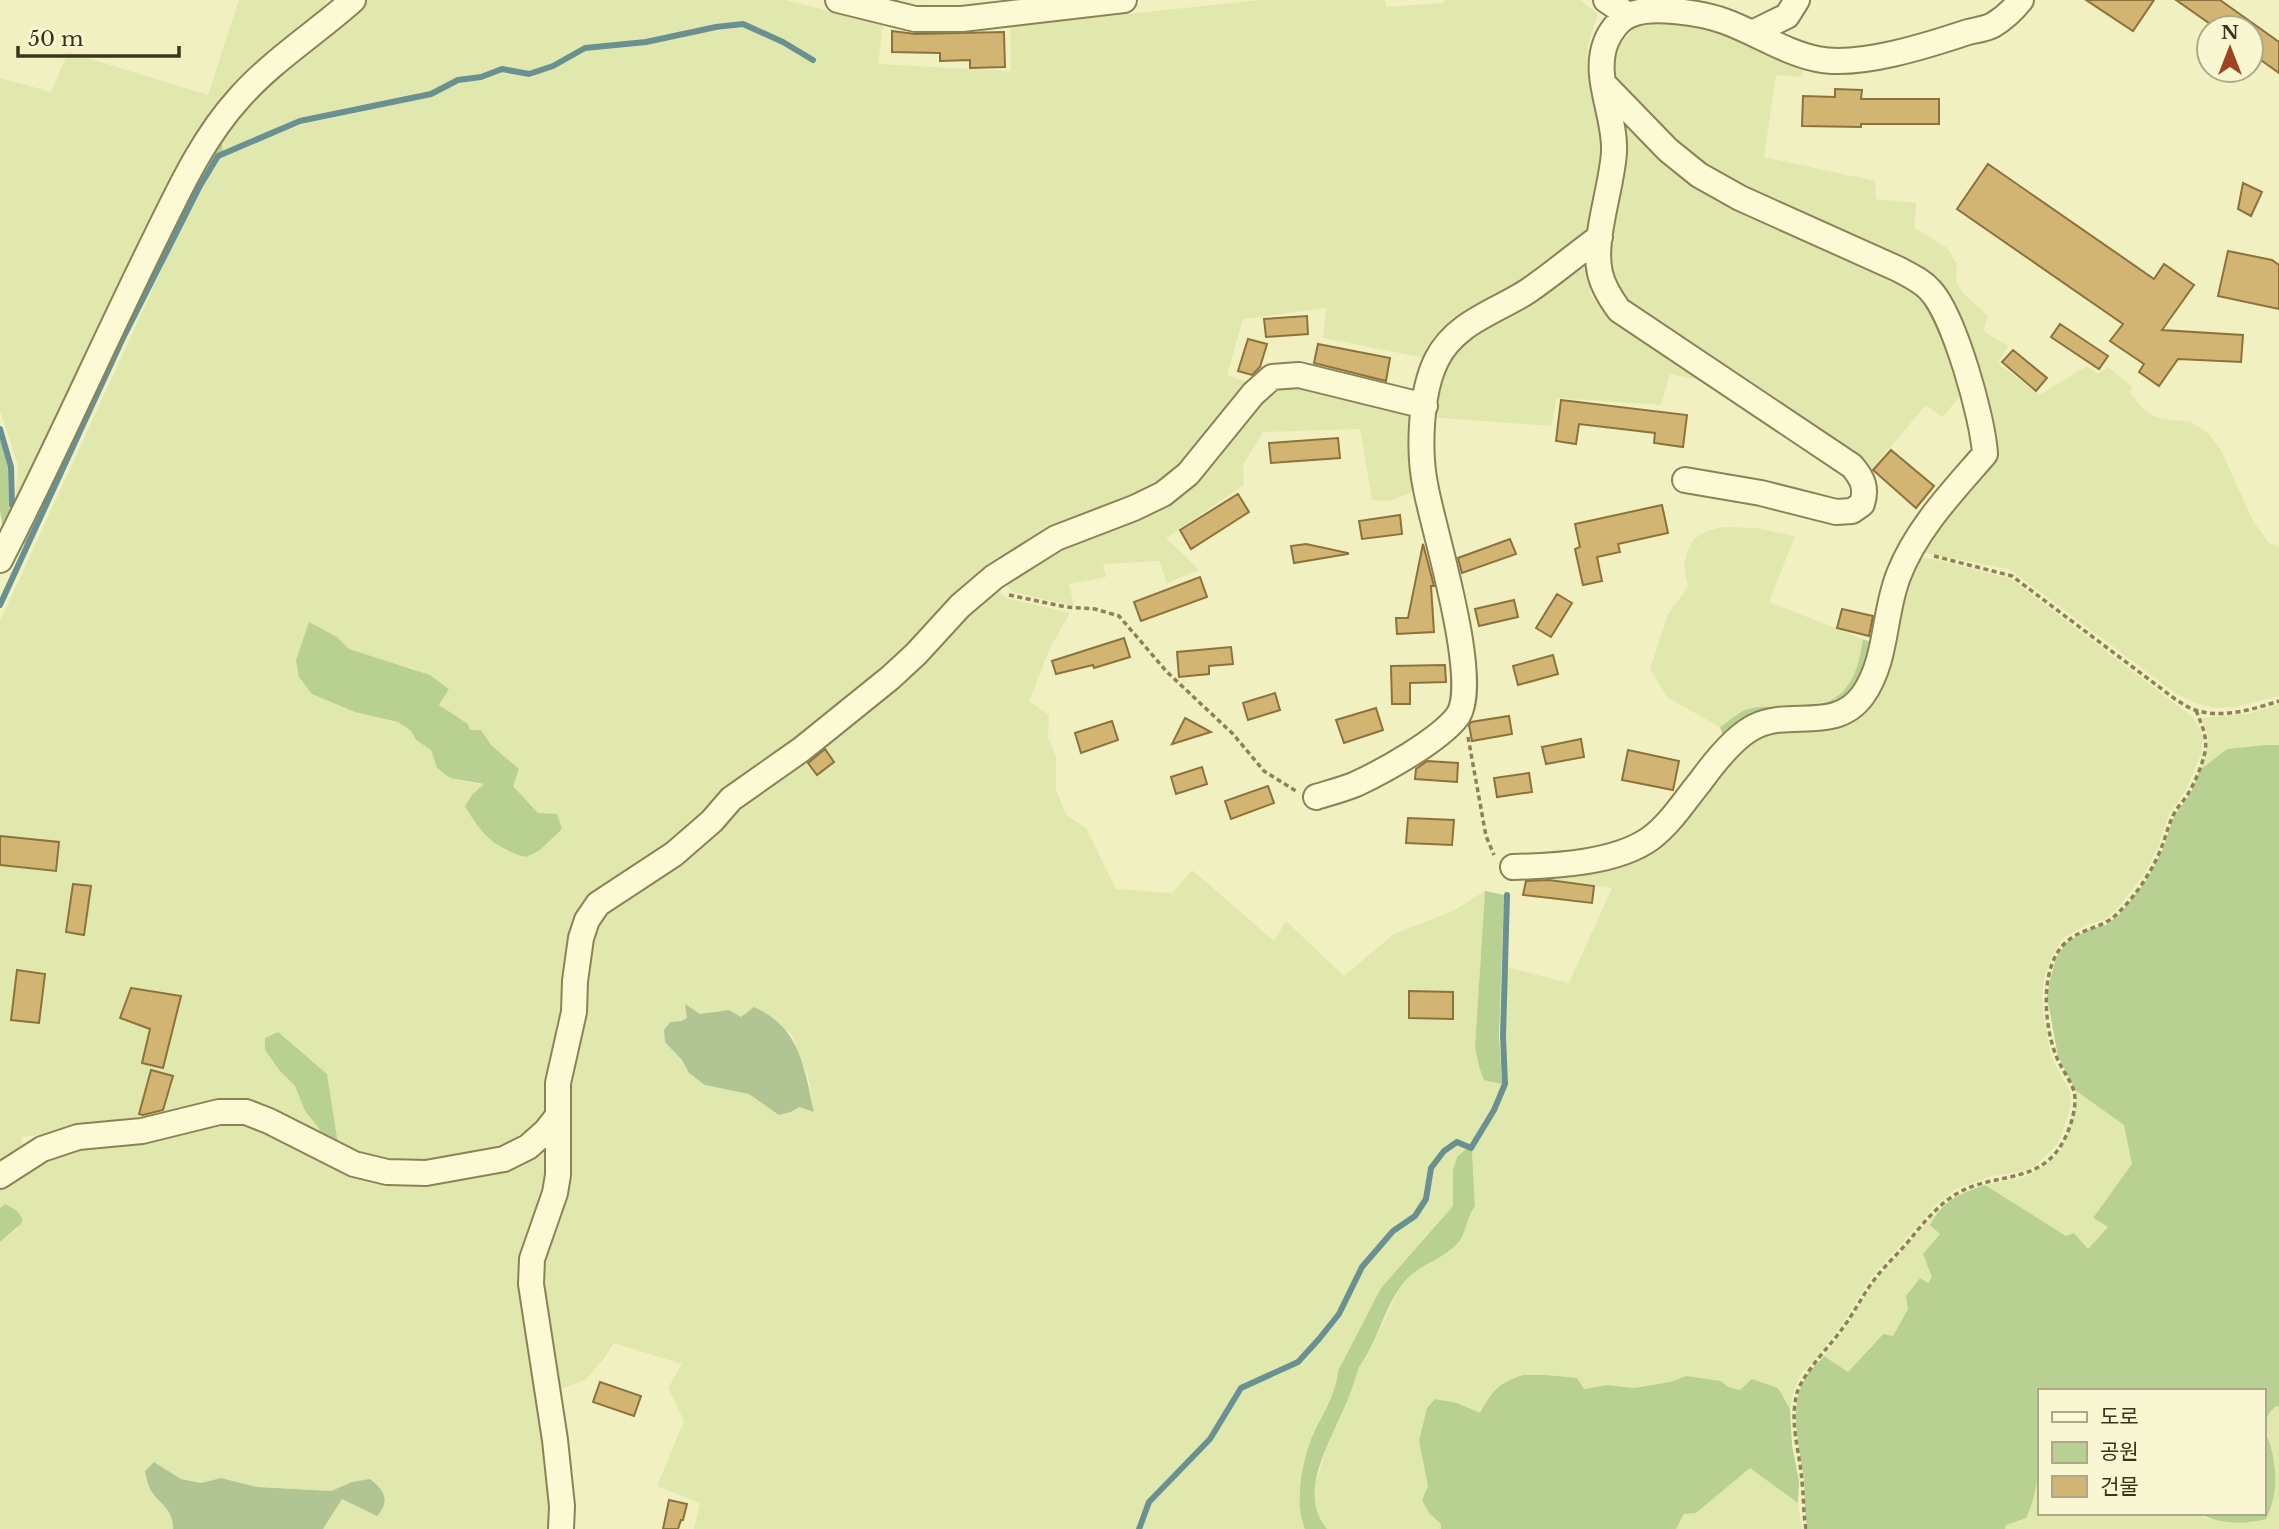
<svg xmlns="http://www.w3.org/2000/svg" width="2279" height="1529" font-family="'Libre Baskerville','Noto Sans KR',serif">
  <style>
    .farmland { fill: #e1e8ad; fill-rule: evenodd }
    .green { fill: #b9d093 }
    .cemetery { fill: #b1c493 }
    .lines { fill: none; stroke-linecap: round; stroke-linejoin: round }
    .stream { stroke: #6a9192; stroke-width: 6 }
    .building { fill: #d3b573; stroke: #8d723b; stroke-width: 2 }
    .minor-casing { stroke: #8c8257; stroke-width: 28 }
    .path { stroke: #8c8257; stroke-width: 3.5; stroke-dasharray: 5 3.5; stroke-linecap: butt }
    .minor { stroke: #fbfad4; stroke-width: 24 }
  </style>
  <rect width="100%" height="100%" fill="#f1f0c0"/>
  <path class="farmland" d="M 239,0 L 328,0 L 307,27 L 246,73 L 204,123 L 15,502 L 18,465 L 0,411 L 0,78 L 51,92 L 68,52 L 208,95 Z
    M 362,0 L 785,0 L 883,25 L 878,64 L 1011,71 L 1010,26 L 1261,0 L 1385,0 L 1386,7 L 1443,3 L 1445,0 L 1580,0 L 1598,14 L 1588,44 L 1587,63 L 1601,139 L 1596,201 L 1589,241 L 1430,359 L 1323,338 L 1326,308 L 1243,319 L 1227,375 L 1255,385 L 1165,486 L 1077,522 L 910,651 L 689,831 L 607,888 L 566,995 L 547,1110 L 541,1124 L 508,1152 L 394,1169 L 339,1150 L 327,1074 L 277,1033 L 280,1071 L 295,1086 L 305,1111 L 318,1127 L 326,1143 L 270,1116 L 90,1130 L 21,1137 L 23,1152 L 0,1168 L 0,621 L 167,258 L 219,158 L 300,125 L 433,96 L 459,82 L 483,79 L 501,71 L 529,78 L 586,50 L 648,44 L 685,35 L 745,27 L 780,42 L 813,62 L 813,57 L 785,39 L 743,22 L 728,23 L 645,40 L 584,46 L 551,65 L 528,73 L 501,67 L 480,75 L 457,78 L 430,92 L 299,120 L 223,153 L 220,129 ZM 309,623 L 337,637 L 349,649 L 385,662 L 412,668 L 449,688 L 439,705 L 468,724 L 470,730 L 481,730 L 491,745 L 519,769 L 513,786 L 538,813 L 562,829 L 540,850 L 505,851 L 497,844 L 472,795 L 486,784 L 477,784 L 450,778 L 437,768 L 431,750 L 416,740 L 411,731 L 398,722 L 355,712 L 296,660 Z
    M 1657,20 L 1717,27 L 1803,68 L 1802,77 L 1776,75 L 1764,157 L 1875,181 L 1876,199 L 1916,203 L 1914,227 L 1947,248 L 1957,264 L 1956,282 L 1964,294 L 1988,316 L 1983,331 L 2008,346 L 1998,363 L 2039,395 L 2087,366 L 2098,374 L 2108,367 L 2132,387 L 2130,393 L 2145,411 L 2158,418 L 2191,422 L 2208,433 L 2221,450 L 2253,521 L 2269,543 L 2279,547 L 2279,696 L 2236,707 L 2216,708 L 2198,704 L 2175,693 L 2009,569 L 1919,552 L 1993,458 L 1997,448 L 1995,434 L 1942,292 L 1718,180 L 1627,99 L 1613,74 L 1612,66 L 1618,47 L 1633,29 Z
    M 1625,122 L 1923,289 L 1966,390 L 1942,417 L 1926,405 L 1869,472 L 1613,292 L 1606,239 L 1622,123 Z
    M 1592,249 L 1587,273 L 1591,295 L 1600,306 L 1713,383 L 1670,374 L 1661,405 L 1557,398 L 1551,426 L 1429,417 L 1448,354 Z
    M 1274,381 L 1413,406 L 1422,488 L 1389,501 L 1372,500 L 1360,429 L 1263,432 L 1243,465 L 1244,485 L 1166,538 L 1199,570 L 1167,583 L 1159,561 L 1103,564 L 1106,577 L 1069,584 L 1074,606 L 1013,592 L 1000,578 L 1136,512 Z
    M 1725,527 L 1755,528 L 1795,536 L 1769,602 L 1863,639 L 1861,655 L 1852,680 L 1840,696 L 1829,701 L 1798,708 L 1763,708 L 1741,712 L 1720,727 L 1668,698 L 1650,669 L 1668,614 L 1688,587 L 1684,567 L 1687,552 L 1694,539 L 1706,531 Z
    M 1912,557 L 1934,559 L 2011,579 L 2194,718 L 2203,737 L 2201,754 L 2186,790 L 2169,814 L 2158,847 L 2144,875 L 2116,910 L 2104,920 L 2088,924 L 2063,938 L 2052,956 L 2044,979 L 2042,997 L 2044,1018 L 2052,1058 L 2070,1092 L 2071,1104 L 2062,1135 L 2056,1146 L 2034,1167 L 2020,1172 L 1992,1176 L 1956,1189 L 1935,1206 L 1871,1278 L 1842,1324 L 1814,1361 L 1802,1372 L 1794,1390 L 1790,1409 L 1778,1388 L 1768,1385 L 1740,1390 L 1686,1376 L 1670,1382 L 1634,1388 L 1607,1385 L 1583,1389 L 1490,1394 L 1480,1414 L 1457,1403 L 1427,1408 L 1419,1441 L 1428,1486 L 1422,1500 L 1429,1513 L 1441,1524 L 1441,1529 L 1327,1529 L 1318,1518 L 1314,1502 L 1315,1485 L 1326,1449 L 1344,1410 L 1359,1367 L 1367,1357 L 1400,1287 L 1410,1274 L 1449,1252 L 1475,1206 L 1472,1151 L 1496,1111 L 1508,1085 L 1505,1036 L 1507,967 L 1569,983 L 1612,888 L 1513,874 L 1632,853 L 1757,731 L 1839,720 Z
    M 992,584 L 1006,598 L 1070,613 L 1050,648 L 1029,701 L 1049,715 L 1048,738 L 1056,756 L 1056,789 L 1066,815 L 1086,828 L 1116,889 L 1172,893 L 1192,870 L 1274,941 L 1286,921 L 1344,976 L 1394,934 L 1453,911 L 1485,891 L 1475,1047 L 1479,1067 L 1484,1079 L 1502,1084 L 1491,1108 L 1470,1145 L 1457,1139 L 1442,1149 L 1428,1167 L 1424,1198 L 1413,1214 L 1391,1228 L 1360,1265 L 1337,1313 L 1317,1338 L 1296,1359 L 1239,1386 L 1207,1438 L 1147,1500 L 1137,1522 L 1136,1529 L 694,1529 L 700,1503 L 657,1486 L 684,1421 L 668,1388 L 682,1364 L 614,1343 L 603,1360 L 585,1380 L 552,1392 L 535,1284 L 591,922 ZM 685,1005 L 700,1014 L 710,1014 L 719,1010 L 741,1017 L 777,1024 L 792,1035 L 808,1076 L 814,1112 L 799,1107 L 791,1112 L 779,1114 L 749,1094 L 689,1073 L 682,1060 L 665,1042 L 664,1029 L 670,1022 L 681,1021 L 687,1018 Z
    M 2279,704 L 2279,745 L 2227,749 L 2200,770 L 2206,755 L 2208,736 L 2202,718 L 2251,713 Z
    M 2075,1090 L 2124,1125 L 2133,1164 L 2093,1218 L 2108,1227 L 2088,1249 L 2074,1234 L 2066,1236 L 1985,1185 L 2021,1178 L 2036,1171 L 2049,1162 L 2061,1150 L 2067,1137 L 2076,1105 Z
    M 222,1115 L 369,1174 L 542,1141 L 555,1158 L 528,1262 L 557,1529 L 323,1529 L 352,1482 L 331,1491 L 257,1487 L 221,1478 L 201,1483 L 181,1479 L 154,1462 L 151,1489 L 164,1504 L 173,1519 L 173,1529 L 0,1529 L 0,1242 L 17,1229 L 6,1204 L 0,1208 L 0,1180 L 34,1157 Z
    M 1458,1145 L 1466,1149 L 1457,1157 L 1453,1170 L 1453,1206 L 1381,1288 L 1338,1371 L 1337,1386 L 1312,1439 L 1303,1464 L 1301,1519 L 1305,1529 L 1141,1529 L 1151,1503 L 1212,1441 L 1243,1390 L 1299,1364 L 1321,1341 L 1342,1316 L 1365,1268 L 1395,1232 L 1417,1218 L 1429,1200 L 1433,1169 L 1446,1152 Z
    M 1939,1209 L 1930,1225 L 1940,1233 L 1932,1277 L 1908,1309 L 1893,1337 L 1882,1334 L 1848,1372 L 1824,1356 L 1846,1327 L 1875,1281 Z
    M 2277,1406 L 2279,1407 L 2279,1529 L 2005,1529 L 2006,1525 L 2025,1518 L 2029,1512 L 2039,1460 L 2039,1513 L 2199,1513 L 2208,1519 L 2253,1523 L 2272,1507 L 2274,1494 L 2272,1450 L 2265,1425 L 2267,1416 Z
    M 1750,1468 L 1798,1503 L 1802,1529 L 1676,1529 L 1684,1514 L 1696,1513 Z"/>
  <path class="green" d="M 220,129 L 223,153 L 216,156 C 146,282 85,413 25,545 L 21,541 Z
    M 0,440 L 8,467 L 9,505 L 12,520 L 3,529 L 0,511 Z
    M 309,622 L 337,637 L 349,649 L 430,675 L 449,689 L 439,705 L 468,724 L 470,730 L 481,730 L 491,745 L 519,769 L 513,786 L 538,813 L 557,814 L 562,829 L 540,850 L 526,857 C 495,849 480,833 465,806 L 472,795 L 484,784 L 450,778 L 437,768 L 431,750 L 416,740 L 411,731 L 398,722 L 355,712 L 312,694 L 299,677 L 296,660 Z
    M 1863,639 L 1878,645 L 1850,702 L 1724,740 L 1720,727 C 1730,721 1741,709 1753,708 C 1766,705 1782,709 1796,708 C 1843,707 1857,682 1863,639 Z
    M 2266,745 L 2279,745 L 2279,1407 L 2276,1406 C 2271,1411 2265,1417 2265,1425 C 2265,1432 2269,1440 2271,1447 C 2277,1472 2278,1496 2266,1519 C 2247,1525 2216,1524 2199,1513 L 2263,1513 L 2263,1391 L 2039,1391 C 2039,1431 2044,1482 2026,1518 L 2006,1525 L 2005,1529 L 1808,1529 C 1804,1512 1805,1496 1804,1480 C 1800,1446 1787,1408 1806,1377 C 1810,1369 1819,1363 1824,1356 L 1848,1372 L 1883,1334 L 1893,1336 L 1908,1309 L 1906,1296 L 1920,1278 L 1928,1283 L 1932,1277 L 1923,1254 L 1940,1234 L 1930,1225 C 1944,1200 1958,1194 1985,1185 L 2066,1236 L 2074,1233 L 2088,1249 L 2108,1227 L 2093,1218 L 2132,1164 L 2124,1125 L 2075,1090 L 2058,1056 L 2047,997 L 2050,980 L 2056,958 L 2067,942 L 2090,929 L 2106,925 L 2120,914 L 2148,878 L 2163,849 L 2174,816 L 2191,793 L 2200,770 L 2227,749 Z
    M 1485,891 L 1504,895 L 1499,1036 L 1502,1084 L 1484,1080 L 1479,1067 L 1475,1047 Z
    M 278,1032 L 327,1074 L 339,1150 L 326,1143 L 318,1127 L 305,1111 L 295,1086 L 280,1071 L 265,1050 L 265,1038 Z
    M 1466,1149 L 1472,1151 L 1475,1206 C 1466,1218 1466,1235 1457,1244 C 1440,1262 1415,1265 1401,1286 C 1383,1311 1377,1343 1359,1367 C 1354,1383 1349,1398 1342,1413 C 1327,1448 1298,1495 1327,1529 L 1305,1529 C 1300,1517 1299,1504 1300,1491 C 1301,1472 1305,1455 1312,1437 C 1322,1415 1336,1395 1338,1371 L 1381,1288 L 1453,1206 L 1453,1170 L 1457,1157 Z
    M 5,1204 L 16,1210 L 22,1218 L 22,1223 L 0,1242 L 0,1208 Z
    M 1523,1375 L 1546,1375 L 1577,1378 L 1584,1389 L 1607,1385 L 1634,1388 L 1670,1382 L 1686,1376 L 1721,1381 L 1728,1387 L 1740,1390 L 1752,1379 L 1778,1388 L 1790,1409 L 1792,1445 L 1799,1481 L 1798,1503 L 1750,1468 L 1696,1513 L 1684,1514 L 1676,1529 L 1441,1529 L 1441,1524 L 1429,1513 L 1422,1500 L 1428,1486 L 1419,1441 L 1427,1408 L 1435,1399 L 1457,1403 L 1480,1413 C 1492,1391 1498,1383 1523,1375 Z"/>
  <path class="cemetery" d="M 685,1004 L 700,1014 L 729,1010 L 741,1017 L 754,1007 C 801,1028 804,1068 814,1112 L 799,1107 L 791,1112 L 779,1115 L 749,1094 L 705,1085 L 689,1073 L 682,1060 L 665,1042 L 664,1030 L 670,1022 L 681,1021 L 687,1018 Z
    M 154,1462 L 181,1479 L 201,1483 L 221,1478 L 257,1487 L 331,1491 L 352,1482 L 370,1479 C 384,1490 391,1501 377,1516 L 342,1499 L 323,1529 L 173,1529 C 174,1509 159,1504 150,1489 C 148,1484 146,1477 145,1471 Z"/>
  <g class="lines">
    <path class="stream" d="M 0,429 L 11,467 L 12,505
      M 0,605 L 122,340 L 200,186 L 218,156 L 300,121 L 431,94 L 458,80 L 481,77 L 502,69 L 529,74 L 553,66 L 585,48 L 646,42 L 716,27 L 743,24 L 783,42 L 813,60
      M 1139,1529 L 1149,1502 L 1210,1439 L 1241,1388 L 1298,1362 L 1319,1339 L 1339,1314 L 1362,1267 L 1393,1231 L 1415,1216 L 1426,1199 L 1431,1168 L 1444,1151 L 1457,1142 L 1471,1148 L 1494,1110 L 1505,1084 L 1503,1036 L 1507,895"/>
  </g>
  <path class="building" d="M 2086,0 L 2154,0 L 2133,31 Z
    M 2176,0 L 2220,0 L 2279,42 L 2279,73 L 2251,53 L 2251,28 L 2216,28 Z
    M 892,31 L 915,34 L 1004,32 L 1005,67 L 970,68 L 970,60 L 940,61 L 940,53 L 892,52 Z
    M 1835,89 L 1862,90 L 1861,99 L 1939,99 L 1939,124 L 1861,124 L 1861,127 L 1802,126 L 1803,96 L 1835,97 Z
    M 1988,164 L 2154,279 L 2164,264 L 2194,285 L 2162,330 L 2243,335 L 2241,362 L 2178,359 L 2159,386 L 2139,372 L 2144,364 L 2110,341 L 2123,324 L 1957,209 Z
    M 2243,183 L 2262,192 L 2251,216 L 2238,209 Z
    M 2228,251 L 2272,260 L 2279,265 L 2279,309 L 2218,296 Z
    M 1307,316 L 1308,334 L 1266,337 L 1264,319 Z
    M 2060,324 L 2108,356 L 2099,369 L 2051,337 Z
    M 1248,339 L 1267,344 L 1260,367 L 1252,375 L 1238,371 Z
    M 1318,344 L 1390,358 L 1386,381 L 1314,363 Z
    M 2013,350 L 2047,378 L 2036,391 L 2002,362 Z
    M 1561,400 L 1687,415 L 1683,447 L 1654,443 L 1655,433 L 1579,424 L 1576,444 L 1556,441 Z
    M 1338,438 L 1340,458 L 1271,463 L 1269,443 Z
    M 1891,450 L 1934,486 L 1916,508 L 1873,470 Z
    M 1238,494 L 1249,512 L 1191,549 L 1180,530 Z
    M 1662,505 L 1668,533 L 1618,544 L 1620,552 L 1597,557 L 1602,581 L 1583,585 L 1575,549 L 1580,547 L 1575,524 Z
    M 1400,515 L 1402,534 L 1362,539 L 1359,521 Z
    M 1510,539 L 1516,554 L 1462,573 L 1458,558 Z
    M 1306,544 L 1348,553 L 1348,554 L 1294,563 L 1291,546 Z
    M 1423,544 L 1434,586 L 1431,586 L 1434,632 L 1397,634 L 1396,618 L 1408,618 Z
    M 1200,577 L 1207,597 L 1141,621 L 1134,602 Z
    M 1557,594 L 1572,603 L 1551,637 L 1536,628 Z
    M 1514,600 L 1518,617 L 1479,626 L 1475,609 Z
    M 1842,609 L 1873,616 L 1869,636 L 1837,628 Z
    M 1124,638 L 1130,657 L 1094,668 L 1093,665 L 1056,674 L 1052,661 Z
    M 1231,647 L 1233,664 L 1209,666 L 1209,674 L 1179,677 L 1177,652 Z
    M 1553,655 L 1558,674 L 1518,685 L 1513,666 Z
    M 1445,665 L 1446,682 L 1410,683 L 1410,704 L 1392,704 L 1391,666 Z
    M 1275,693 L 1280,710 L 1248,720 L 1243,703 Z
    M 1376,708 L 1383,730 L 1344,743 L 1336,720 Z
    M 1509,716 L 1512,734 L 1472,741 L 1469,725 L 1471,722 Z
    M 1185,718 L 1211,732 L 1172,744 Z
    M 1112,721 L 1118,740 L 1081,753 L 1075,733 Z
    M 1581,739 L 1584,757 L 1546,764 L 1542,747 Z
    M 825,749 L 834,762 L 817,775 L 808,763 Z
    M 1628,750 L 1679,761 L 1673,790 L 1622,780 Z
    M 1427,761 L 1458,763 L 1457,782 L 1415,779 L 1416,769 Z
    M 1202,767 L 1207,784 L 1176,794 L 1171,777 Z
    M 1529,773 L 1532,792 L 1497,797 L 1494,778 Z
    M 1268,786 L 1274,803 L 1231,819 L 1225,801 Z
    M 1408,818 L 1454,820 L 1452,845 L 1406,843 Z
    M 0,836 L 59,842 L 56,871 L 0,865 Z
    M 1549,880 L 1594,886 L 1592,903 L 1523,895 L 1526,881 Z
    M 73,884 L 91,886 L 84,935 L 66,932 Z
    M 17,970 L 45,974 L 39,1023 L 11,1020 Z
    M 131,988 L 181,996 L 163,1068 L 142,1063 L 150,1029 L 120,1018 Z
    M 1409,991 L 1453,992 L 1453,1019 L 1409,1018 Z
    M 151,1070 L 173,1076 L 163,1110 L 143,1115 L 139,1114 Z
    M 600,1382 L 641,1396 L 634,1416 L 593,1402 Z
    M 669,1500 L 687,1504 L 683,1520 L 681,1520 L 678,1529 L 663,1529 Z"/>
  <g class="lines">
    <defs>
      <path id="minor" d="M 838,0 L 915,19 L 962,19 L 1124,0
        M 1606,0 L 1628,15
        M 1752,33 L 1787,16 L 1797,0
        M 1685,480 L 1761,493 L 1836,512 L 1852,511 L 1862,504 C 1867,488 1863,479 1852,466 L 1619,310 C 1611,299 1603,287 1600,273 C 1592,240 1612,188 1614,152 C 1616,116 1592,77 1606,42 C 1610,32 1619,19 1630,15 C 1651,5 1702,13 1724,21 C 1755,32 1784,52 1817,59 C 1858,68 1929,45 1968,32 C 1976,30 1986,29 1993,25 C 2005,18 2013,10 2021,0
        M 0,560 C 52,459 98,355 148,253 C 175,199 199,142 240,97 C 273,60 316,33 353,0
        M 1316,797 C 1329,793 1344,789 1356,784 C 1384,771 1438,741 1457,717 C 1482,684 1434,532 1426,489 C 1418,453 1420,392 1437,359 C 1456,322 1496,312 1528,291 C 1553,274 1576,254 1600,237
        M 1513,867 C 1555,866 1617,863 1651,838 C 1671,823 1685,800 1700,782 C 1713,764 1736,735 1756,726 C 1791,709 1836,733 1863,695 C 1888,659 1883,613 1899,574 C 1917,528 1954,490 1985,454 C 1983,418 1954,315 1930,290 C 1921,280 1909,275 1898,269 L 1740,198 L 1699,175 L 1668,150 L 1604,84
        M 0,1176 L 42,1149 L 78,1137 L 142,1131 L 219,1112 L 246,1112 L 269,1121 L 354,1164 L 387,1172 L 426,1173 L 504,1159 L 528,1147 L 546,1131 L 557,1117
        M 561,1529 L 562,1506 L 555,1440 L 531,1284 L 532,1259 L 555,1193 L 558,1175 L 558,1083 L 574,1012 L 575,981 L 581,938 L 587,920 L 598,904 L 674,854 L 712,821 L 731,799 L 802,749 L 890,678 L 916,654 L 960,606 L 994,577 L 1056,538 L 1134,508 L 1163,494 L 1188,474 L 1253,394 L 1272,377 L 1299,375 L 1425,406"/>
    </defs>
    <use href="#minor" class="minor-casing"/>
    <path class="path" d="M 1934,556 L 2012,576 L 2175,699 C 2182,703 2188,708 2195,710 C 2222,719 2254,709 2279,701
      M 1009,595 L 1066,607 L 1095,609 L 1119,616 L 1167,672 L 1233,734 L 1264,771 L 1296,791
      M 1468,737 L 1486,836 L 1494,855
      M 1806,1529 C 1803,1513 1804,1498 1802,1482 C 1800,1452 1789,1424 1797,1393 C 1803,1373 1829,1347 1842,1329 C 1854,1313 1862,1296 1874,1280 C 1885,1265 1900,1252 1912,1237 C 1925,1221 1940,1203 1958,1193 C 1992,1173 2036,1184 2060,1147 C 2069,1133 2078,1108 2074,1091 C 2070,1080 2062,1069 2057,1058 C 2045,1030 2041,982 2056,955 C 2073,925 2100,933 2119,912 C 2137,894 2153,870 2162,846 C 2166,836 2168,826 2173,816 C 2176,808 2183,802 2188,794 C 2194,784 2201,768 2204,756 C 2209,739 2202,726 2196,710"/>
    <use href="#minor" class="minor"/>
  </g>
  <rect x="2038" y="1389" width="228" height="126" fill="#f8f7d1" stroke="#aca989" stroke-width="2"/>
  <rect x="2052" y="1412" width="35" height="10" fill="#fbfad4" stroke="#aca989" stroke-width="2"/>
  <text x="2100" y="1424" font-size="21" fill="#3b331c">도로</text>
  <rect x="2052" y="1442" width="35" height="21" fill="#b9d093" stroke="#aca989" stroke-width="2"/>
  <text x="2100" y="1459" font-size="21" fill="#3b331c">공원</text>
  <rect x="2052" y="1476" width="35" height="21" fill="#d3b573" stroke="#aca989" stroke-width="2"/>
  <text x="2100" y="1494" font-size="21" fill="#3b331c">건물</text>
  <g transform="translate(2230 49)"><circle r="33" fill="#f8f7d1" stroke="#aca989" stroke-width="2"/>
  <path d="M0-5L12 26L0 18L-12 26Z" fill="#a04322"/>
  <text y="-10" font-size="19" font-weight="bold" text-anchor="middle" fill="#3b331c">N</text>
  </g>
  <path d="M18 46v10h161v-10" fill="none" stroke="#3b331c" stroke-width="3.5"/>
  <text x="28" y="46" font-size="21" fill="#3b331c" stroke="#f8f7d1" stroke-width="5" paint-order="stroke">50 m</text>
</svg>
